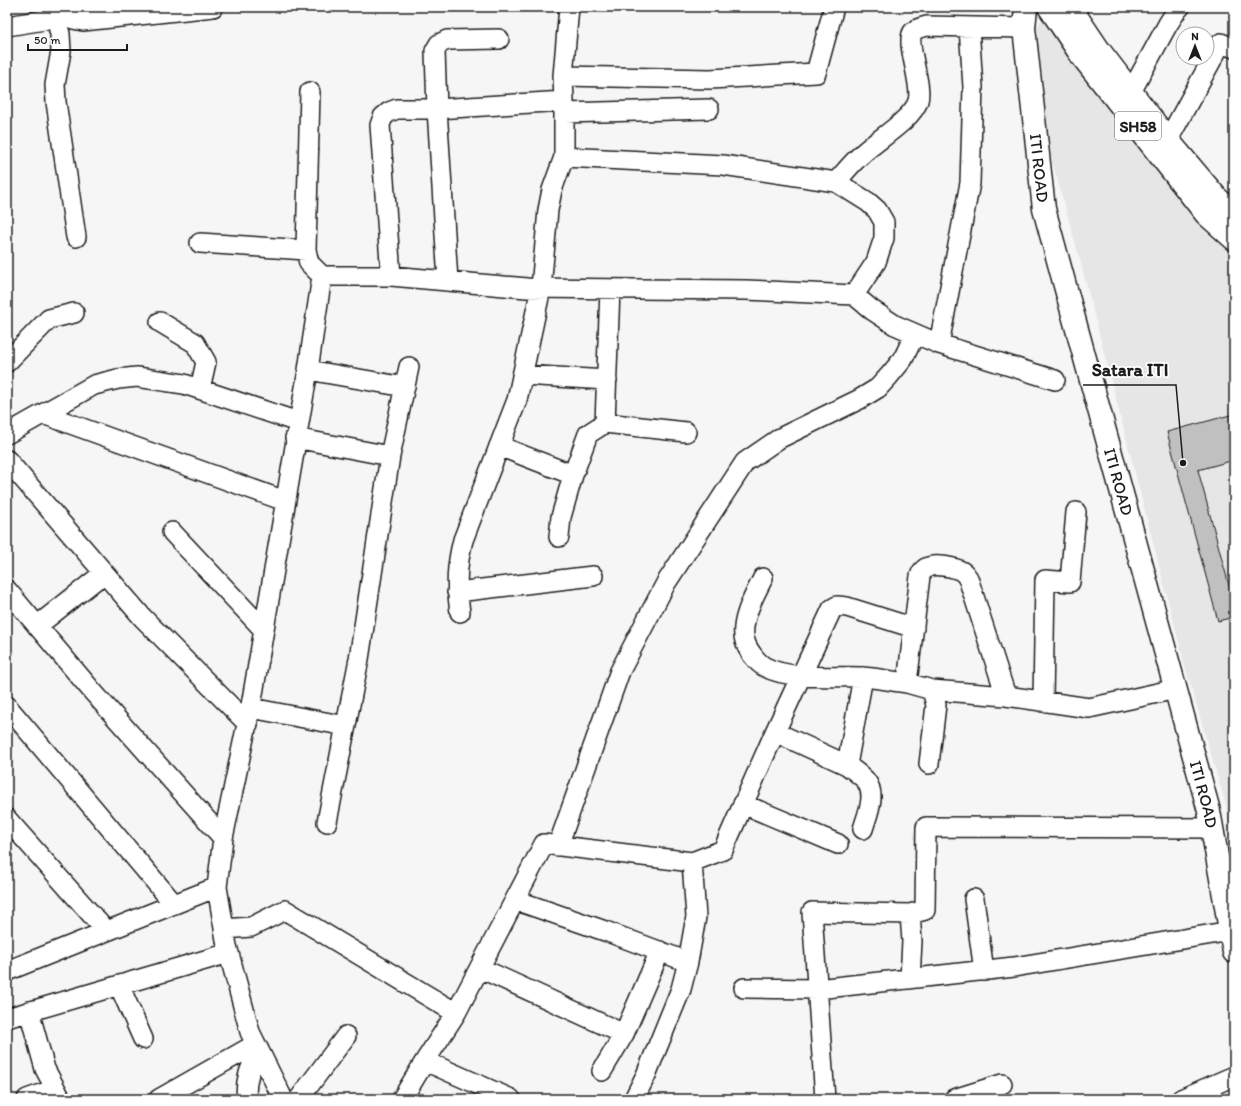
<svg xmlns="http://www.w3.org/2000/svg" width="1241" height="1106" font-family="Itim,sans-serif">
  <style>
    .built { fill: #e6e6e6 }
    .building { fill: #c0c0c0; stroke: #1c1c1c }
    .lines { fill: none; stroke-linecap: round; stroke-linejoin: round }
    .minor-casing { stroke: #1c1c1c; stroke-width: 22 }
    .major-casing { stroke: #1c1c1c; stroke-width: 25 }
    .minor { stroke: #fff; stroke-width: 19 }
    .major { stroke: #fff; stroke-width: 22 }
    .labels { text-anchor: middle; dominant-baseline: central; stroke-width: 3.5; stroke-linejoin: round; paint-order: stroke }
    .shield { fill: #fff; stroke: #606060; stroke-width: 1 }
    .shield-label { font-size: 16px; font-weight: bold; fill: #1c1c1c }
    .street-label { font-size: 17px; fill: #1c1c1c; stroke: #fff }
    .leader { fill: none; stroke: #1c1c1c; stroke-width: 1.5 }
    .callout-dot { fill: #1c1c1c; stroke: #fff; stroke-width: 1.5 }
    .callout-label { font-size: 18px; text-anchor: middle; font-weight: bold; fill: #1c1c1c; stroke: #fff; stroke-width: 3.5; stroke-linejoin: round; paint-order: stroke }
  </style>
  <rect width="100%" height="100%" fill="#f6f6f6"/>
  <filter id="ink" filterUnits="userSpaceOnUse"><feTurbulence type="fractalNoise" baseFrequency=".025" numOctaves="2"/><feDisplacementMap in="SourceGraphic" scale="8" xChannelSelector="R" yChannelSelector="G"/><feConvolveMatrix kernelMatrix="1 2 1 2 8 2 1 2 1" color-interpolation-filters="sRGB"/></filter>
  <g filter="url(#ink)">
    <path class="built" d="M 1042,20 L 1214,229 L 1234,246 L 1234,865 L 1226,805 L 1186,670 L 1079,256 L 1050,154 L 1036,61 L 1035,38 L 1037,26 Z"/>
    <path class="building" d="M 1234,414 L 1234,460 L 1198,470 L 1231,593 L 1234,593 L 1234,617 L 1218,621 L 1167,432 Z"/>
    <g class="lines">
      <defs>
        <path id="minor" d="M 69,16 L 73,19 L 83,21 L 213,7
          M 56,18 L 60,34 L 61,51 L 55,85 L 56,102 L 76,237
          M 7,26 L 69,16
          M 563,76 L 569,7
          M 310,92 L 306,250 L 309,263 L 322,276
          M 1131,92 L 1168,24 L 1177,10 L 1180,7
          M 564,113 L 709,109
          M 1168,140 L 1221,43 L 1234,48
          M 836,182 C 844,173 852,163 861,155 C 875,141 912,120 918,101 C 923,84 905,43 913,32 C 916,28 923,27 927,26 L 1024,28
          M 200,243 L 306,250
          M 391,276 L 380,125 L 383,117 L 389,112 L 397,109 L 437,109 L 564,101 L 563,76 L 710,79 L 816,73 L 834,7
          M 448,281 L 437,109 L 435,51 L 439,44 L 447,40 L 499,39
          M 854,295 L 872,310 L 895,325 L 939,344 L 1055,380
          M 160,322 L 195,343 L 206,362 L 200,389
          M 939,344 L 970,183 L 973,87 L 969,27
          M 7,362 L 49,319 L 74,313
          M 308,370 L 405,387
          M 522,375 L 607,380
          M 43,414 L 285,501
          M 605,423 L 686,432
          M 7,434 L 94,385 L 118,379 L 137,377 L 184,384 L 298,422
          M 295,438 L 390,456 L 359,659 L 327,822
          M 499,446 L 573,475 L 561,517 L 559,537
          M 390,456 L 409,367
          M 7,460 L 143,618 L 248,724
          M 573,475 L 588,434 L 605,423 L 610,289
          M 172,532 L 264,630
          M 763,578 C 755,594 739,622 745,641 C 747,649 757,663 765,667 C 790,680 834,676 862,677 C 877,678 892,681 907,683 L 920,576 C 921,573 923,570 926,568 C 934,563 957,567 964,573 C 966,575 967,577 968,578 L 1006,696 L 1089,708 L 1176,689
          M 7,590 L 93,692 L 223,838
          M 457,592 L 593,576
          M 460,612 C 456,584 456,568 463,540 L 517,400 L 541,288 L 548,210 L 552,190 L 564,157
          M 37,626 L 104,573
          M 907,683 L 932,690 L 936,705 L 929,764
          M 932,690 L 1006,696
          M 1043,702 L 1045,580 L 1070,582 L 1076,512
          M 7,706 L 174,904
          M 251,708 L 346,726
          M 775,732 L 847,765
          M 743,804 L 838,844
          M 7,819 L 106,931
          M 863,829 C 867,815 877,795 866,781 C 861,775 853,770 847,765 L 863,677
          M 558,846 L 620,671 L 666,583 L 745,462 L 780,438 L 860,399 L 878,388 L 889,376 L 903,359 L 915,334
          M 974,899 L 984,971
          M 515,900 L 608,932 L 688,962
          M 910,914 L 912,941 L 910,979
          M 224,929 L 251,927 L 285,910 L 456,1013 L 544,844 L 692,862 L 723,850 L 775,732 L 832,609 L 837,606 L 847,607 L 914,628
          M 480,968 L 624,1034
          M 7,971 L 217,887
          M 119,985 L 143,1039
          M 744,988 L 817,989 L 1014,967 L 1231,931
          M 29,1011 L 45,1069 L 61,1099
          M 7,1018 L 229,953
          M 425,1061 L 456,1013
          M 602,1071 L 624,1034 L 660,951
          M 27,1099 L 55,1089
          M 159,1099 L 256,1044
          M 247,1099 C 244,1081 251,1066 259,1050
          M 283,1099 L 250,1032 L 227,946 L 217,887 L 223,838 L 252,700 L 308,370 L 322,276 L 391,276 L 527,288 L 746,290 L 854,295 L 876,262 L 884,238 L 884,222 L 877,210 L 868,202 L 836,182 L 723,165 L 564,157 L 564,101
          M 299,1099 L 346,1036
          M 402,1099 L 425,1061 L 511,1099
          M 634,1099 L 646,1075 L 681,989 L 688,962 L 696,917 L 692,862
          M 825,1099 L 812,912 L 910,914 L 925,910 L 926,827 L 1212,828
          M 954,1099 L 1002,1084
          M 1181,1099 L 1234,1076"/>
        <g id="major">
          <path id="s1" d="M 1026,7 L 1024,28 L 1044,209 L 1209,811 L 1234,952"/>
          <path d="M 1049,7 L 1081,55 L 1206,214 L 1234,239"/>
          <path d="M 1070,7 L 1099,50 L 1168,140 L 1217,198 L 1234,213"/>
        </g>
      </defs>
      <use href="#minor" class="minor-casing"/>
      <use href="#major" class="major-casing"/>
      <use href="#minor" class="minor"/>
      <use href="#major" class="major"/>
    </g>
  </g>
  <g class="labels">
    <rect class="shield" x="1115" y="112" width="46" height="28" rx="3"/>
    <g class="shield-label">
      <text x="1138" y="126">SH58</text>
    </g>
    <g class="street-label">
      <text stroke="none"><textPath href="#s1" startOffset="162">ITI ROAD</textPath></text>
      <text stroke="none"><textPath href="#s1" startOffset="486">ITI ROAD</textPath></text>
      <text stroke="none"><textPath href="#s1" startOffset="810">ITI ROAD</textPath></text>
    </g>
  </g>
  <path class="leader" d="M1183 463L1176 385H1083"/>
  <circle class="callout-dot" cx="1183" cy="463" r="4"/>
  <g class="callout-label">
    <text x="1130" y="376">Satara ITI</text>
  </g>
  <rect width="1241" height="1106" fill="none" stroke="#fff" stroke-width="24"/>
  <rect x="12" y="12" width="1217" height="1082" fill="none" stroke="#1c1c1c" stroke-width="1.5" filter="url(#ink)"/>
  <g transform="translate(1195 46)"><circle r="19" fill="#ffffff" stroke="#a4a4a4"/>
  <path d="M0-3L7 15L0 10L-7 15Z" fill="#1c1c1c"/>
  <text y="-6" font-size="11" font-weight="bold" text-anchor="middle" fill="#1c1c1c">N</text>
  </g>
  <path d="M28 44v6h99v-6" fill="none" stroke="#1c1c1c" stroke-width="2"/>
  <text x="34" y="44" font-size="12" fill="#1c1c1c" stroke="#ffffff" stroke-width="3" paint-order="stroke">50 m</text>
</svg>
